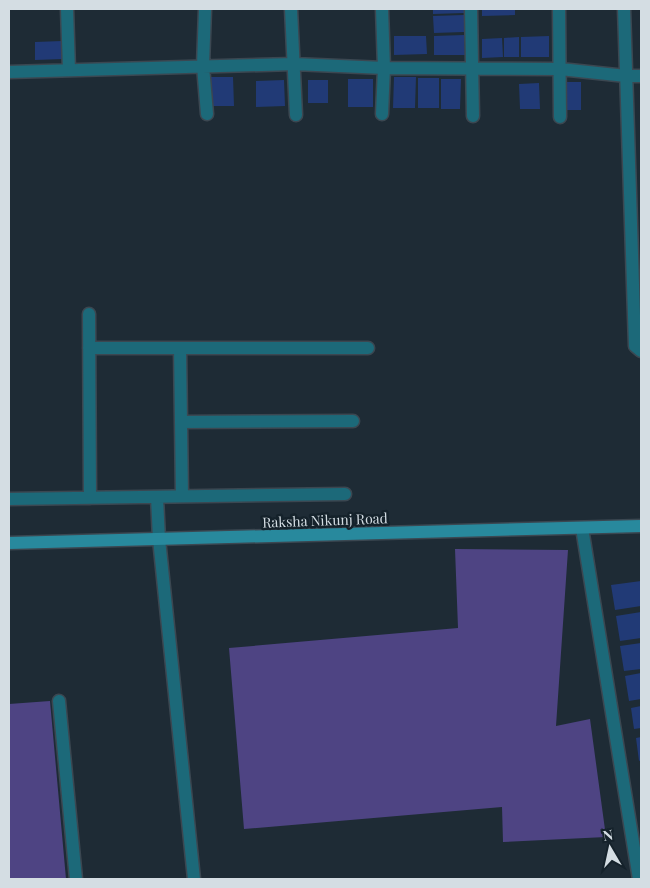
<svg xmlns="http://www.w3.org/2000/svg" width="650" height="888" font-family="'Playfair Display',serif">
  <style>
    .green { fill: #4e4483 }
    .building { fill: #213a76 }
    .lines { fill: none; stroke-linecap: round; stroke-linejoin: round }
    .street-casing { stroke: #3b4751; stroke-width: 15 }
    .secondary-casing { stroke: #3b4751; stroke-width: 15 }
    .street { stroke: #1c6979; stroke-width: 12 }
    .secondary { stroke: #28899d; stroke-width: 12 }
    .labels { text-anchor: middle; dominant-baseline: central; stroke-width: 5; stroke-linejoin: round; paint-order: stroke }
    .street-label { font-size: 14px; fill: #d4dde3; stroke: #15222b }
  </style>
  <rect width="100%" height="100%" fill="#1e2b35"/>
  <path class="green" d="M 455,549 L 568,550 L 556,726 L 590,719 L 606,837 L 503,842 L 502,807 L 244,829 L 229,648 L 458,628 Z
    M 50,701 L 66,879 L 9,879 L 9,704 Z"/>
  <path class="building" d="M 433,9 L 464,9 L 464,13 L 433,14 Z
    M 482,9 L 515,9 L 515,15 L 482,16 Z
    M 464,15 L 464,32 L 434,33 L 433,16 Z
    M 464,35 L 465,55 L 434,55 L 434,36 Z
    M 394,36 L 426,36 L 427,54 L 394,55 Z
    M 549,36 L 549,57 L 521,57 L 521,37 Z
    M 519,37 L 519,57 L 504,57 L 504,38 Z
    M 502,38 L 503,57 L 482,58 L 482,39 Z
    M 62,41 L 63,59 L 35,60 L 35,42 Z
    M 210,77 L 233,77 L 234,106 L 211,106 Z
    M 394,77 L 416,77 L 415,108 L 393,108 Z
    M 418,78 L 439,78 L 439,108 L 418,108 Z
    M 348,79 L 373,79 L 373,107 L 348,107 Z
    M 441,79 L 461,79 L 460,109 L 441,109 Z
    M 284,80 L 285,106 L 256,107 L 256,81 Z
    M 308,80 L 328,80 L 328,103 L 308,103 Z
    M 563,82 L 581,82 L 581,110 L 563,110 Z
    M 539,83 L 540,109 L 520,109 L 519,84 Z
    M 641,581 L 641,606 L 615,610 L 611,585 Z
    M 641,612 L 641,638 L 620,641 L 616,616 Z
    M 641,643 L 641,669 L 624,671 L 620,646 Z
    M 641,673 L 641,699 L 629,701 L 625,676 Z
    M 641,706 L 641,728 L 634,729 L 631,708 Z
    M 641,737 L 641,760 L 639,761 L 636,738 Z"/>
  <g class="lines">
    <defs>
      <path id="street" d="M 67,9 L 69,70
        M 205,9 L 203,66 L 207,114
        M 291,9 L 296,115
        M 382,9 L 384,68 L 382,114
        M 471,9 L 473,116
        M 559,9 L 560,117
        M 624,9 L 635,346 L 641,351
        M 9,72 L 294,64 L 384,68 L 560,69 L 626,76 L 641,76
        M 89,314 L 90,498
        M 89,348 L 368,348
        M 180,348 L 182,496
        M 181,422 L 353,421
        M 157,497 L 159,539 L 194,879
        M 9,499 L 345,494
        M 582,528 L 639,879
        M 59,701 L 76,879"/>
      <path id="secondary" d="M 9,543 L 641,526"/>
    </defs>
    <use href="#street" class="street-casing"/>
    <use href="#secondary" class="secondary-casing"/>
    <use href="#street" class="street"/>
    <use href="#secondary" class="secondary"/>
  </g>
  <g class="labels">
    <g class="street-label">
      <text transform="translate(325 520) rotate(-2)">Raksha Nikunj Road</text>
    </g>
  </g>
  <rect width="650" height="888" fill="none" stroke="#d4dde3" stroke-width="20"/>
  <g transform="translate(610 848) rotate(351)" stroke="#15222b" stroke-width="4" paint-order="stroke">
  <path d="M0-4L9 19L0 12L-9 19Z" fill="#d4dde3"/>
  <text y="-8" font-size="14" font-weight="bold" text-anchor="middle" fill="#d4dde3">N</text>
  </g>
</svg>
